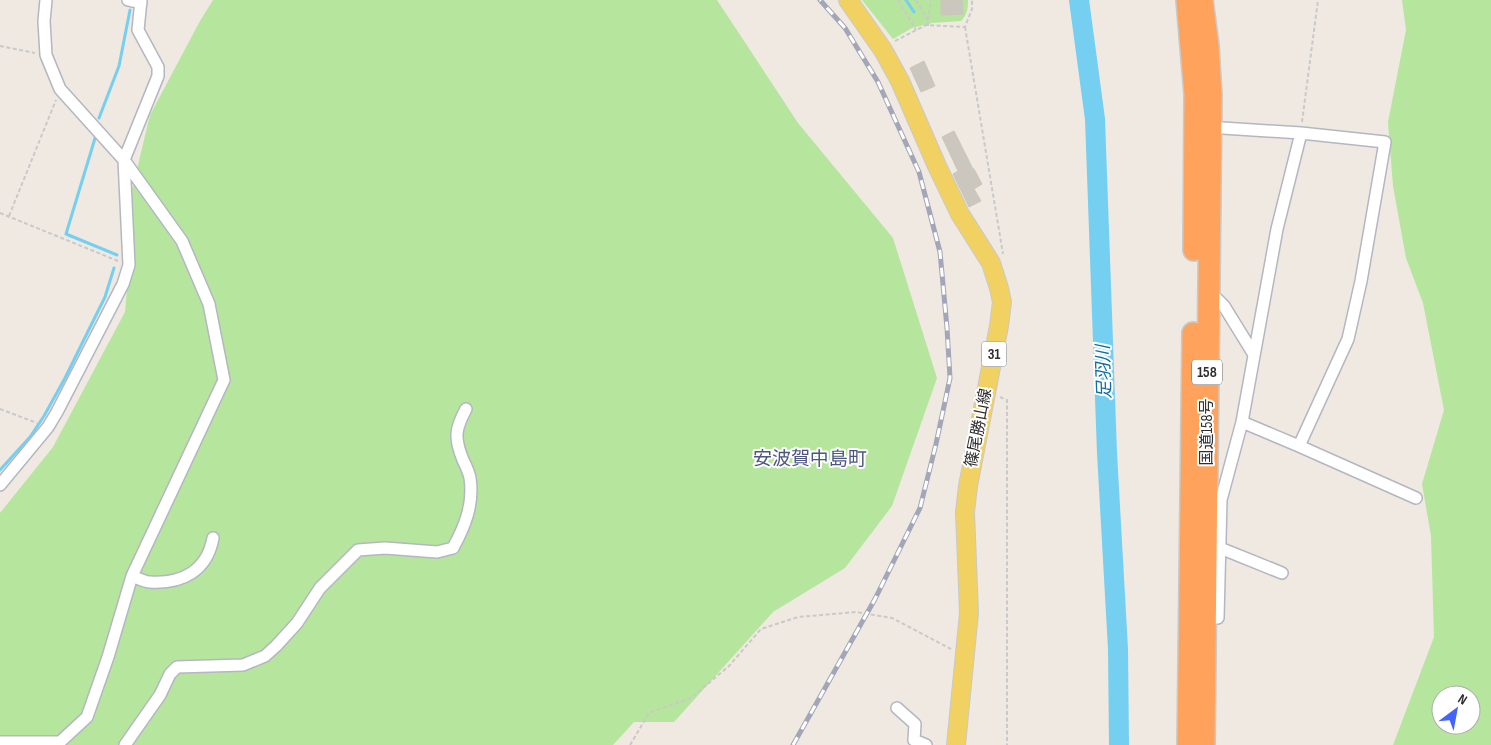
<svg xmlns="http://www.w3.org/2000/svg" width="1491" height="745" font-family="'Sofia Sans Condensed','Noto Sans JP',sans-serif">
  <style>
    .green { fill: #b6e59e; fill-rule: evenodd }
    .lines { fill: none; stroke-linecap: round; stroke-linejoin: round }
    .stream { stroke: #75cff0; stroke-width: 3 }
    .river { stroke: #75cff0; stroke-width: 20 }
    .building { fill: #cbc7bf; stroke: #cbc5ba }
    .street-casing { stroke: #b4b7c1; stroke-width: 14 }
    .primary-casing { stroke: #c9c9c9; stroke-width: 20 }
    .highway-casing { stroke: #c9c9c9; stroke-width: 24 }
    .path { stroke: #c9c9c9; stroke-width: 2; stroke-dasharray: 4 2.5; stroke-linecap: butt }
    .street { stroke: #fff; stroke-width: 11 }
    .primary { stroke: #f2d163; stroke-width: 18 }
    .highway { stroke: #ffa35c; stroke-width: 21 }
    .rail-casing { stroke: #a3a6b8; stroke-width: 5 }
    .rail { stroke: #fff; stroke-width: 3; stroke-dasharray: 9; stroke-linecap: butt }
    .labels { text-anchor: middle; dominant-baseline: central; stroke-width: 4; stroke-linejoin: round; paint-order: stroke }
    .shield { fill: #fff; stroke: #6d6d6d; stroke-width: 1 }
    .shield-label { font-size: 15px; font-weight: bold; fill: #2e2e2e }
    .street-label { font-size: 16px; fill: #2e2e2e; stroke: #fff }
    .water-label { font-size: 18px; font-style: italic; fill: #0d6fa3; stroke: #fff }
    .quarter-label { font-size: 19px; fill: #4d5680; stroke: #fff }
  </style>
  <rect width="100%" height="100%" fill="#efe9e1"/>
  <path class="green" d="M 213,0 L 717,0 L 798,123 L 893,238 L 937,378 L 892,506 L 845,568 L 773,612 L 674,722 L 634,722 L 613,745 L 0,745 L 0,513 L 53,447 L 125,312 L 129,265 L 125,219 L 150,115 L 200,21 Z
    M 862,0 L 968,0 C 968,9 967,15 961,21 L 932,23 L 912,28 L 893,39 Z
    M 1402,0 L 1491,0 L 1491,745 L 1393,745 L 1434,637 L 1431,536 L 1422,484 L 1444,410 L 1423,303 L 1406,258 L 1393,186 L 1388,122 L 1406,30 ZM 1441,695 L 1471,695 L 1471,725 L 1441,725 Z"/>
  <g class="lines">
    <path class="stream" d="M 906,0 L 914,12
      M 99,118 L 119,66 L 130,10
      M 96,135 L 66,234 L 117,255
      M 0,470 L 30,437 L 44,416 L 65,378 L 105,297 L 114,268"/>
    <path class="river" d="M 1079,0 L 1095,119 L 1107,453 L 1118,649 L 1119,745"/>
  </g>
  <path class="building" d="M 941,0 L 962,0 L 963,14 L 941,15 Z
    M 924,61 L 935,86 L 921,92 L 910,68 Z
    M 954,131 L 973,169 L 974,169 L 982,184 L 974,189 L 981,201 L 969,207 L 953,174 L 958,171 L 942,137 Z"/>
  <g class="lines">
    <defs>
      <path id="street" d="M 128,0 L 141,3
        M 1207,127 L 1301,133 L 1385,142 L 1361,281 L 1348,339 L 1299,446 L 1416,498
        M 1209,291 L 1224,306 L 1253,353
        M 1242,422 L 1299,446
        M 0,485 L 48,427 L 57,412 L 123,284 L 129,265 L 124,160 L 158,76 L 158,67 L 138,30 L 141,0
        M 1220,548 L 1282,573
        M 132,576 C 138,578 144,582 150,582 C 182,584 207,571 213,538
        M 1201,617 L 1218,618 L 1221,500 L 1242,422 L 1277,229 L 1301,133
        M 897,708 L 915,724 L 914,740 L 926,745
        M 0,742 L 47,742
        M 40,745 L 47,742 L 60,742 L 87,717 L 108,657 L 132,576 L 224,380 L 209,304 L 182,241 L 124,160 L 60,89 L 46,55 L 44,21 L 46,0
        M 125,745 L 160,695 L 170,674 L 177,667 L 243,665 L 265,656 L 276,646 L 297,623 L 320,588 L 358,550 L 385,548 L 437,552 L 453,548 C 465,526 474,504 470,478 C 469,472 466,466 463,460 C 454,438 455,429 466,409"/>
      <path id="primary" d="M 848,0 L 883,50 L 900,81 L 937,166 L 960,214 L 991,263 L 999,288 L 1002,302 L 999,326 L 968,486 L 965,512 L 969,613 L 956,745"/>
      <path id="highway" d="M 1187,0 L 1195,94 L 1194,250
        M 1202,0 L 1208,46 L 1211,96 L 1204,745
        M 1188,745 L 1193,333"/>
    </defs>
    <use href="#street" class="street-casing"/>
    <use href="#primary" class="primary-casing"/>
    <use href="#highway" class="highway-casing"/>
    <path class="path" d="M 898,0 L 916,30
      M 916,0 L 928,20 L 928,26
      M 928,20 L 931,0
      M 965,27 L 1003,254
      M 895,41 L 926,25 L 965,27 L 972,9 L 972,0
      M 0,46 L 35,53
      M 1302,122 L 1318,0
      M 0,213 L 118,261
      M 9,216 L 56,100
      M 1000,397 L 1007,400 L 1007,745
      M 0,409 L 37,423
      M 630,745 L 649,713 L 691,698 L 729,666 L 761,629 L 798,617 L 856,612 L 892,618 L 951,649"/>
    <use href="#street" class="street"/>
    <use href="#primary" class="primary"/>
    <use href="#highway" class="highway"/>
    <defs>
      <path id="rail" d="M 793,745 L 875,599 L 920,508 L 936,444 L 950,378 L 947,328 L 940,252 L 919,172 L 878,82 L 845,28 L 820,0"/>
    </defs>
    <use href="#rail" class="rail-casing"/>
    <use href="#rail" class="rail"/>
  </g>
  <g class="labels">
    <g class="shield">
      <rect x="981.5" y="341.5" width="25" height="25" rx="4"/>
      <rect x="1192" y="359.5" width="30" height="25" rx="4"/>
    </g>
    <g class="shield-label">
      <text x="994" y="354">31</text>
      <text x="1207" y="372">158</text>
    </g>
    <g class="street-label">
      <text transform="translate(979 428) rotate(-79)">篠尾勝山線</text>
      <text transform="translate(1207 432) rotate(-90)">国道158号</text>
    </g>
    <g class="water-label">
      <text transform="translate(1104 372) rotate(-92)">足羽川</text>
    </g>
    <g class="quarter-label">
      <text x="810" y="459">安波賀中島町</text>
    </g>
  </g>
  <g transform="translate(1456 710) rotate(32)"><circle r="24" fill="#ffffff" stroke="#ababab"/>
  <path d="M0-4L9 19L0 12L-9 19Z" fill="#4264fb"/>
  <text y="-8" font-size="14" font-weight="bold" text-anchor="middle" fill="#2e2e2e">N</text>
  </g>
</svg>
